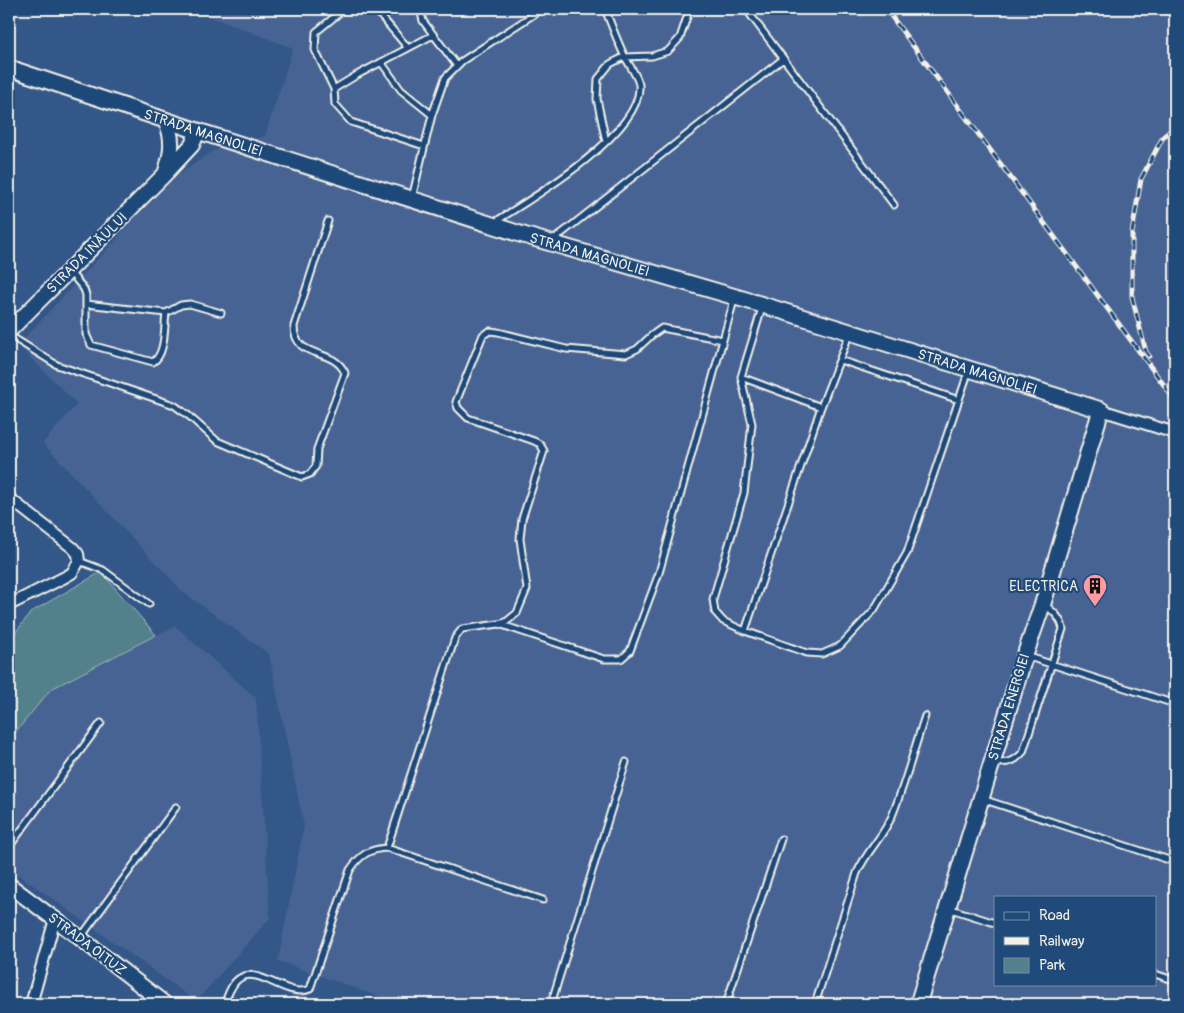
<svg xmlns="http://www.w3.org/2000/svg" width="1184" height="1013" font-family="Pangolin,sans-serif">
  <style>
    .built { fill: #466494; fill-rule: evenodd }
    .green { fill: #52818b; stroke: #a3b9ba }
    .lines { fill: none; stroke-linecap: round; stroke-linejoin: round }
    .service-casing { stroke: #f4f1e8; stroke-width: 9 }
    .minor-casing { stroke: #f4f1e8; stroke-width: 14 }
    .tertiary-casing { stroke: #f4f1e8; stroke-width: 18 }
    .secondary-casing { stroke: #f4f1e8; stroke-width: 19 }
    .service { stroke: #1f4a7a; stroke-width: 5 }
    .minor { stroke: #1f4a7a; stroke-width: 10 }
    .tertiary { stroke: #1f4a7a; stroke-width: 14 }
    .secondary { stroke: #1f4a7a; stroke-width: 15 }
    .rail-casing { stroke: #f4f1e8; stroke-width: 5 }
    .rail { stroke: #1f4a7a; stroke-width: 3; stroke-dasharray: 9; stroke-linecap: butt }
    .labels { text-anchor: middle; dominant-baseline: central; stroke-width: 4.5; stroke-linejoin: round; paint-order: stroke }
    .street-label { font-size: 14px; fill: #f4f1e8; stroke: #1f4a7a }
    .poi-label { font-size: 14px; fill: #f4f1e8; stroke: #1f4a7a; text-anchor: end }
  </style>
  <rect width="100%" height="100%" fill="#335788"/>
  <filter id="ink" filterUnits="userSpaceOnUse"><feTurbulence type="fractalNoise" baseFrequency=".02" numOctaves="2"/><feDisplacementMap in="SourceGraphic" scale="10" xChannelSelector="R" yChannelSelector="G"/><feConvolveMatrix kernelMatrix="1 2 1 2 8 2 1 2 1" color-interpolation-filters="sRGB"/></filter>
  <g filter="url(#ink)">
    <path class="built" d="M 190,9 L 1175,9 L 1175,1004 L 400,1004 L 278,961 L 304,826 L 269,654 L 183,592 L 43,443 L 77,404 L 18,345 L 114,242 L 155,191 L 213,151 L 265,136 L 293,48 ZM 995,897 L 1155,897 L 1155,984 L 995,984 Z
      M 175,626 L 256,698 L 270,918 L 196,1001 L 9,868 L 9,740 L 51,689 Z"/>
    <path class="green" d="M 101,572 L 156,635 L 51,689 L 9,740 L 9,641 L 31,612 Z"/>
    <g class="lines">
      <defs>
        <path id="service" d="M 375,9 L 408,48
          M 420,9 L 423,21 L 457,66
          M 746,9 L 894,205
          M 381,62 L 401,90 L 432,115
          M 334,89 L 315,50 L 316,32 L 344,9
          M 606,142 L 597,99 L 598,79 L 610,64 L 624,57 L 652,56 L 668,51 L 680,38 L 688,14
          M 424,146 L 351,122 L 335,104 L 334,89 L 357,75 L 433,35
          M 412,198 L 432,115 L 445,78 L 462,61 L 542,9
          M 493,223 C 530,200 643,133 639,85 C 638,76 628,64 624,55 C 617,40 611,24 605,9
          M 552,241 L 783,59
          M 69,271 L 84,289 L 86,295 L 86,334 L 91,345 L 153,362 C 166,354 164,327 166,313
          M 86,304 L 166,313 L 181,305 L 190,304 L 221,313
          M 762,308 L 741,377 L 752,424 L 744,493 L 713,599 L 715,612 L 723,621 L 745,631 L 807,653 L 822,654 L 840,646 L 874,610 L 907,553 L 969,370
          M 9,335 L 57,365 L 174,405 L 189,416 L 217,441 L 302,477 L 310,474 L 316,466 L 317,449 L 345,373 C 333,346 294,361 294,326 L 328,221
          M 840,360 L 959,400
          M 741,377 L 821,407
          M 79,561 L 103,570 L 149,604
          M 499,624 L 604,659 L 621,659 L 630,651 L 659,573 L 734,300
          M 745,631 L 821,407 L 849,335
          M 1026,656 L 1175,704
          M 993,763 C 1006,763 1014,763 1023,752 L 1063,629 C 1061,618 1054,612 1045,605
          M 982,799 L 1175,862
          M 9,847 L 101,723
          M 387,848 L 455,638 L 462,629 L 499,624 L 506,622 L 517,613 L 527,589 L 520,539 L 522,519 L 544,451 L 540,444 L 534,441 L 468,418 L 458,408 L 456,402 L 483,335 L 490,331 L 498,332 L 566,349 L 626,354 L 637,349 L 652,335 L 662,328 L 723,340
          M 948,908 L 995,923
          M 81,937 L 176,807
          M 1155,974 L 1170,979
          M 224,1004 C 228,996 231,983 240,978 C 260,966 287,999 310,989 L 350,870 C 360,855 369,849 387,848 L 543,900
          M 551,1004 L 626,762
          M 726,1004 L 781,839
          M 815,1004 L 857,873 C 866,852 883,837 892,816 C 905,784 914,749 925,716"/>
        <path id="minor" d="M 1101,410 L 1175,433
          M 9,498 L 73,548 L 78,554 L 79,561 L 72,573 L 65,577 L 9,605
          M 31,1004 L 55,919"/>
        <path id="tertiary" d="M 165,120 C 174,137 172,153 166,171
          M 9,331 L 165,174 L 192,145 L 198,131
          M 9,885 L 80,938 L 165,1004"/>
        <g id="secondary">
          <path id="s1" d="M 9,68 L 198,131 L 520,234 L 763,305 L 1101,410 L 1043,603 L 1025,655 L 918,1004"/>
        </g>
      </defs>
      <use href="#service" class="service-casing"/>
      <use href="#minor" class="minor-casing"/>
      <use href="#tertiary" class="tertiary-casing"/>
      <use href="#secondary" class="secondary-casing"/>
      <use href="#service" class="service"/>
      <use href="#minor" class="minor"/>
      <use href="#tertiary" class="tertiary"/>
      <use href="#secondary" class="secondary"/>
      <defs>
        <path id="rail" d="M 886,9 L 1175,400
          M 1149,356 L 1146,352 L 1132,297 L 1132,233 L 1141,179 L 1163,137 L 1175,127"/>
      </defs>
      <use href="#rail" class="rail-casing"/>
      <use href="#rail" class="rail"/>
    </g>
  </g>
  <defs>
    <symbol id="building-pin" viewBox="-11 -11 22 30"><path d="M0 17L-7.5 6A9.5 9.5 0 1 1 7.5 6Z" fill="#ff9aa2" stroke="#1f4a7a"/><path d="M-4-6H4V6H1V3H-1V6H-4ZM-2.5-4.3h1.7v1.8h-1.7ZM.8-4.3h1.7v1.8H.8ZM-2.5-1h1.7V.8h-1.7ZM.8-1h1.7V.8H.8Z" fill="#111"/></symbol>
  </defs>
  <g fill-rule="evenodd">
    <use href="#building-pin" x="1081" y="572" width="28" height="38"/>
  </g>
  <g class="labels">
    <g class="street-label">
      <text stroke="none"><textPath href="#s1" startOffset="205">STRADA MAGNOLIEI</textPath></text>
      <text transform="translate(87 253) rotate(-45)">STRADA INĂULUI</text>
      <text stroke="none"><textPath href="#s1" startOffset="610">STRADA MAGNOLIEI</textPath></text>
      <text stroke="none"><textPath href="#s1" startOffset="1015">STRADA MAGNOLIEI</textPath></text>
      <text transform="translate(1009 707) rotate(-73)">STRADA ENERGIEI</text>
      <text transform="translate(87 944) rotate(37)">STRADA OITUZ</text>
    </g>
    <g class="poi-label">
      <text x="1078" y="586">ELECTRICA</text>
    </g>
  </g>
  <rect width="1184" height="1013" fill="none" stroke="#1f4a7a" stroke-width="30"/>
  <rect x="15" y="15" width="1154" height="983" fill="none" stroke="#f4f1e8" stroke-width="2" filter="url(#ink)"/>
  <rect x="994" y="896" width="162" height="90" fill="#1f4a7a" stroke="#748da6"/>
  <rect x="1004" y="912" width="25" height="8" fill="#1f4a7a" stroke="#748da6"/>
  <text x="1039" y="920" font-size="15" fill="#f4f1e8">Road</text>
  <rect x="1004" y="937" width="25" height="8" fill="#f4f1e8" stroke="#748da6"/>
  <text x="1039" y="946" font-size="15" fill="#f4f1e8">Railway</text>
  <rect x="1004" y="958" width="25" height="15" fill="#52818b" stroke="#748da6"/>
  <text x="1039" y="970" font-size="15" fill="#f4f1e8">Park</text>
</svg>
